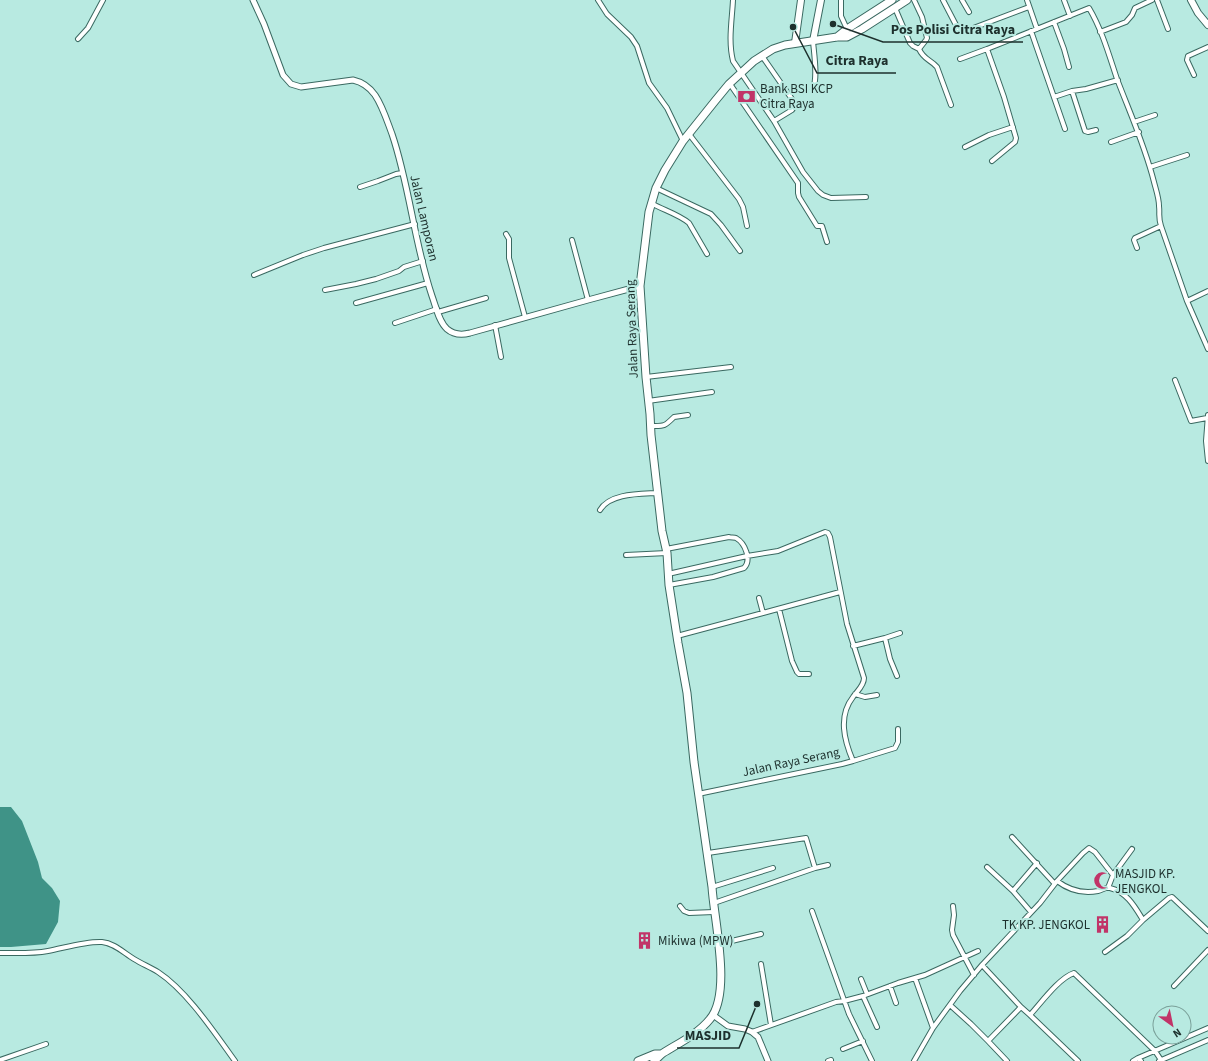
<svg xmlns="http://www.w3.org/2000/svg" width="1208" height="1061" font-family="'Source Sans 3',sans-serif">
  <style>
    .water { fill: #3f9387 }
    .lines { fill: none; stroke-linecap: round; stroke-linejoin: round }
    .minor-casing { stroke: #3a6961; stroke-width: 6 }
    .tertiary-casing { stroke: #3a6961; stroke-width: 7 }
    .secondary-casing { stroke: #3a6961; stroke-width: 8 }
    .trunk-casing { stroke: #3a6961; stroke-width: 9 }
    .minor { stroke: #fff; stroke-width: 4 }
    .tertiary { stroke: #fff; stroke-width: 5 }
    .secondary { stroke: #fff; stroke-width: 6 }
    .trunk { stroke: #fff; stroke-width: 7 }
    .labels { text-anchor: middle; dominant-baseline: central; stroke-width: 4; stroke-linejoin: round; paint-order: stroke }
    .poi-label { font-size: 13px; fill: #1d302d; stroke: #b8eae1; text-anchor: start }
    .street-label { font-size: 13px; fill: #1d302d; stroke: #b8eae1 }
    .leader { fill: none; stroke: #1d302d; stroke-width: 1.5 }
    .callout-dot { fill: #1d302d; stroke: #b8eae1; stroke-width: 1.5 }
    .callout-label { font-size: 14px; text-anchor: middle; font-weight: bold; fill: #1d302d; stroke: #b8eae1; stroke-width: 4; stroke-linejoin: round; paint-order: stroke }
  </style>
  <rect width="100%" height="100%" fill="#b8eae1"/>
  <path class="water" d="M 0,807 L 11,807 L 22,821 L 38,862 L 42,878 L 52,888 L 60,901 L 58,922 L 46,944 L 11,947 L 0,947 Z"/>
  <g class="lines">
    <defs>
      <path id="minor" d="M 598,0 L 607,14 L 631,37 L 637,46 L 649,83 L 667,108 L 683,141
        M 733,0 C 732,20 728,41 733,61 L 774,121 L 803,172 L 818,191 L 823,195 L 831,198 L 866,197
        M 841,0 L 841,16 L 847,29
        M 914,0 L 922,17 L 927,38 L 926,40 L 919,49
        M 943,0 L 957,27 L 959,29 L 963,31 L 968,30 L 1029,7
        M 962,0 L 969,12
        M 1027,0 L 1037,29
        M 1064,0 L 1070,16
        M 1157,0 L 1168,29
        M 895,8 L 910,43 L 913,46 L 919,49 C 924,60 930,59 937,67 L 951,105
        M 1054,22 L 1064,49 L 1069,67
        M 1031,31 L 1065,129
        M 1100,32 L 1126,22 L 1132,15 L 1135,8 L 1152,0
        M 78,39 L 88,28 L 103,0
        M 813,41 C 814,54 818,77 813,89
        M 762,56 L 794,102 L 794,107 L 792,110 L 774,121
        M 960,59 L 987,49
        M 1194,75 L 1187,60 L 1188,56 L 1208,47
        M 730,84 L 798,183 L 798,193 L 799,197 L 817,226 L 822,226 L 827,242
        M 1072,91 L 1085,131 L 1088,132 L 1096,130
        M 1054,97 L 1072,91 L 1086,89 L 1118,80
        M 1134,122 L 1155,115
        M 689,134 L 739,199 L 743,207 L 747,226
        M 1111,142 L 1139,132
        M 965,147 L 989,135 L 1013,127
        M 992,161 L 1015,142 L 1016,138 L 1004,97 L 987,49 L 1089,8 C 1102,30 1109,55 1117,79 C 1130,113 1145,146 1154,182 C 1156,190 1159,198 1159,206 C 1160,214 1158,217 1161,226 L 1187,301 L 1208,349
        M 1150,167 L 1187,155
        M 360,187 L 378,181 L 396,174 L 402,173
        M 656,188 L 711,214 L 721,225 L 740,251
        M 651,203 C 663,210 678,214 689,223 L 707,254
        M 506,234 L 509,239 L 509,258 L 525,317
        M 572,240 L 588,300
        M 1137,248 L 1134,240 L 1135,238 L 1161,226
        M 254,275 L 303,255 L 324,248 L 415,224
        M 325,290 L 356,284 L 376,279 L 399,271 L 404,267 L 423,261
        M 1187,301 L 1208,291
        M 356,303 L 428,283
        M 438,312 L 486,298
        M 395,323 L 437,309
        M 495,325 L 501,357
        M 646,377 L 731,367
        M 1175,380 L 1191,421 L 1207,418
        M 648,401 L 712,392
        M 1208,415 L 1206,441 L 1208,461
        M 651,426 C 664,426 664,427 674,417 L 688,415
        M 600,510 C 610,493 640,494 657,493
        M 666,549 L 729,537 C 731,538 734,537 736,538 C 745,543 752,560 744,568 L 713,577 L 669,585
        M 626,555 L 667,553
        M 668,574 L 747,556 L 778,551 L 825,532 L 828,533 L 830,537 L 847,624 L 864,678 C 864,686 857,691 853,697 C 838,716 844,740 853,761 L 842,764 L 698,794
        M 759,598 L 763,613
        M 779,609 L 792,661 L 797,672 L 799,674 L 809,674
        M 677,636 L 763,613 L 840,592
        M 885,638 L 900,633
        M 853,646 L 885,638 L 890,659 L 897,676
        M 855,694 L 865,697 L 877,695
        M 853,761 L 895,748 L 898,742 L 898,729
        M 1012,837 L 1054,883
        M 708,853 L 806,838 L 815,868
        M 987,867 L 1013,891 L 1031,912
        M 1057,881 L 1083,853 L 1089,848 L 1095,852 L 1113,875
        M 712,887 L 773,868
        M 1108,888 L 1113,875 L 1132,849
        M 1013,891 L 1037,863
        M 714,903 L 815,868 L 828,865
        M 680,906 L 684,911 L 689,913 L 714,912
        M 953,906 L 954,915 L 952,930 L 953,935 L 974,975
        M 812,911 L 849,1014 L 872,1061
        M 719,944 L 761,934
        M 1105,952 L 1127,936 L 1143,920
        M 0,953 C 16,953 32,954 48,951 C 64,948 86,941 102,942 C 114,943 124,953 134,959 C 142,964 150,967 158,972 C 187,991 214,1032 235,1061
        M 761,964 L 771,1025
        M 982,965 L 1021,1007
        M 915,978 L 933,1028
        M 861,979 L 867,994
        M 890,986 L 896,1003
        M 1174,986 L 1208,950
        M 863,996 L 877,1027
        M 950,1005 L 971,1024 L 988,1041 L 1021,1007 L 1030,1015 C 1041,1003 1059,978 1074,973 L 1155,1051 L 1161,1060
        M 1030,1015 L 1078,1061
        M 752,1032 L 836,1002 L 844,1001 L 863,996 L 898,983 L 925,975 L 978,951
        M 988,1041 L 1007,1061
        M 843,1049 L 863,1041
        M 0,1060 L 46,1044
        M 828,1061 L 831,1060
        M 914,1061 L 933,1028 L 960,991 L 982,965 L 1040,903 L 1057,881 C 1069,890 1083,894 1098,891 C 1102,890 1106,887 1110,888 C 1127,892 1135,907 1143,920 L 1169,898 L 1172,897 L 1208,931
        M 1133,1061 L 1138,1058
        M 1141,1061 L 1138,1058 L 1208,1028
        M 1159,1061 L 1208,1040"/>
      <path id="tertiary" d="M 253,0 L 264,24 L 283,75 L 291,84 L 301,87 L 353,80 C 362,82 370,88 375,95 C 383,107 387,121 392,134 C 410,187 414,243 432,296 C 436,307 439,322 447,329 C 454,335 462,335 470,333 L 588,300 L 640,286
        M 713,1015 L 728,1026 L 745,1029 L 752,1032 L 758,1037 L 768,1061"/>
      <path id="secondary" d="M 1191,0 L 1198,13 L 1208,25
        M 813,41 L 821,0
        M 795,43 L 801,0"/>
      <path id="trunk" d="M 837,37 L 847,29 L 892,0
        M 638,1061 L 655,1054 L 661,1054
        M 654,1061 C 657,1059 660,1055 663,1053 C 679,1043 698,1034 710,1019 C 732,993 714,920 712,887 L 694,762 L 687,693 L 678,643 L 669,585 L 667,553 L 662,531 L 651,435 L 650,414 L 646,377 L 640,286 L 649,212 L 656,188 L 665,170 L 683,141 L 715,101 L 729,84 L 754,61 L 773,49 L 785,45 L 837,37 L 847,37 L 862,29 L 907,0"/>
    </defs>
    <use href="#minor" class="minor-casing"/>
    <use href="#tertiary" class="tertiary-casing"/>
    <use href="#secondary" class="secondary-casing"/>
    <use href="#trunk" class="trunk-casing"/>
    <use href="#minor" class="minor"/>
    <use href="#tertiary" class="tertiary"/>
    <use href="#secondary" class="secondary"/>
    <use href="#trunk" class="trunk"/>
  </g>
  <defs>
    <symbol id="bank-bare" viewBox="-9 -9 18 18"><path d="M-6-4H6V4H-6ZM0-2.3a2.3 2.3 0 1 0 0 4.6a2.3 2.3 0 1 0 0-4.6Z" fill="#c13468" stroke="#b8eae1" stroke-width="2.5" paint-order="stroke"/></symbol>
    <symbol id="mosque-bare" viewBox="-9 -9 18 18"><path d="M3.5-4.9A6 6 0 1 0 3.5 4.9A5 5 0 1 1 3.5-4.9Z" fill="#c13468" stroke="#b8eae1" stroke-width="2.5" paint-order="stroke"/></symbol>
    <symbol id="building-bare" viewBox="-9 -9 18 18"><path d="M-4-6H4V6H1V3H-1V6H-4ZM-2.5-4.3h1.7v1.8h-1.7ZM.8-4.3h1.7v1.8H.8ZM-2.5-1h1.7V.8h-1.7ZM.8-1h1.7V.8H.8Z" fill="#c13468" stroke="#b8eae1" stroke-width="2.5" paint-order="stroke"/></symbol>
  </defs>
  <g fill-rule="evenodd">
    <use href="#bank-bare" x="734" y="84" width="25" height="25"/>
    <use href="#mosque-bare" x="1090" y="868" width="25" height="25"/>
    <use href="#building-bare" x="1090" y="912" width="25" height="25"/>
    <use href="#building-bare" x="632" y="928" width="25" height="25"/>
  </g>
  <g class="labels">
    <g class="poi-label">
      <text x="760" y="89">Bank BSI KCP<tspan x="760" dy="15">Citra Raya</tspan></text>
      <text x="1115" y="874">MASJID KP.<tspan x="1115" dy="15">JENGKOL</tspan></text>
      <text x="1090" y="925" text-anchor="end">TK KP. JENGKOL</text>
      <text x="658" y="941">Mikiwa (MPW)</text>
    </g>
    <g class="street-label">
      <text transform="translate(424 218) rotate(77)">Jalan Lamporan</text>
      <text transform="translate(632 329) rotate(-92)">Jalan Raya Serang</text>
      <text transform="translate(791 762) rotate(-12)">Jalan Raya Serang</text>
    </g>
  </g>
  <path class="leader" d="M833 24L883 42H1023M793 27L817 73H896M757 1004L739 1048H677"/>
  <g class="callout-dot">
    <circle cx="833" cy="24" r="4"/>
    <circle cx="793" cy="27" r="4"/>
    <circle cx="757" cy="1004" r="4"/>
  </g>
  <g class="callout-label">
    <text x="953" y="34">Pos Polisi Citra Raya</text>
    <text x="857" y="65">Citra Raya</text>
    <text x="708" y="1040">MASJID</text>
  </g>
  <g transform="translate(1172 1025) rotate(147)"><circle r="19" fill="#b8eae1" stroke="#7aa099"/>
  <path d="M0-3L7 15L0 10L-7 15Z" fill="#c13468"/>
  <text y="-6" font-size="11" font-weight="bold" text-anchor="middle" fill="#1d302d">N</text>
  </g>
</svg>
